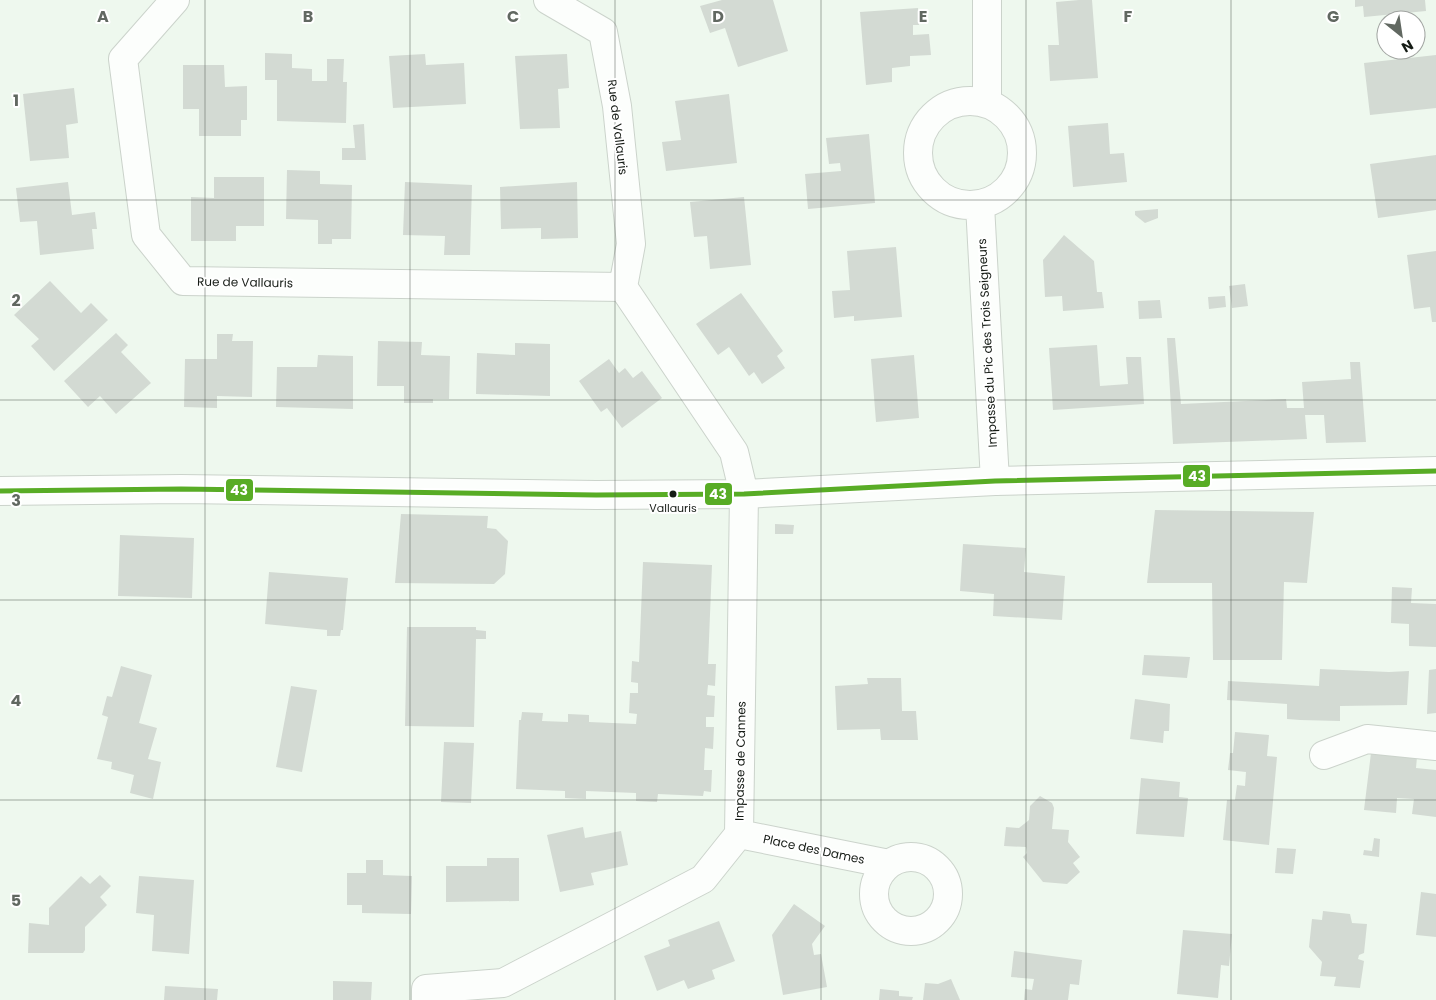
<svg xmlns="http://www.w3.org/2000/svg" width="1436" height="1000" font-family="Poppins,sans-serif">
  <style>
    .building { fill: #d3dad3 }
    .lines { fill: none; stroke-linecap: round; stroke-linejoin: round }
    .minor-casing { stroke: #cbd3cb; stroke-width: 30 }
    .major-casing { stroke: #cbd3cb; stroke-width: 30 }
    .minor { stroke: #fcfefc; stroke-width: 28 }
    .major { stroke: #fcfefc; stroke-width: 28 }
    .bus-1-casing { stroke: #fff; stroke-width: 9 }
    .bus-1 { stroke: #58ac25; stroke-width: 5 }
    .grid { fill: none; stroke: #616861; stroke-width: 1; stroke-opacity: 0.55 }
    .bus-dot { fill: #151b15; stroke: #fff; stroke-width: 2 }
    .labels { text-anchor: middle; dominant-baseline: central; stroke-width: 4; stroke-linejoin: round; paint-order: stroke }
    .bus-label { font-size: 11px; fill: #151b15; stroke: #fff }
    .street-label { font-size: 12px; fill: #151b15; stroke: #fff }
    .grid-label { font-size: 16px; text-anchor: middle; font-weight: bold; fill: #616861; stroke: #fff; stroke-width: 4; stroke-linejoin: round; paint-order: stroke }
    .line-badge { stroke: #fff; stroke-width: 2 }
    .badge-label { font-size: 14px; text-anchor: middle; font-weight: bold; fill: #fff }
  </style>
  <rect width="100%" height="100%" fill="#eef8ee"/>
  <path class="building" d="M 722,0 L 773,0 L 788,51 L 738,67 L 725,28 L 710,33 L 700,6 Z
    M 1079,0 L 1092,0 L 1098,78 L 1050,81 L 1048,45 L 1059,45 L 1056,2 Z
    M 1355,0 L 1425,0 L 1426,11 L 1364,17 L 1363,6 L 1355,7 Z
    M 918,8 L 919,25 L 913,25 L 913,35 L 929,34 L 931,55 L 910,56 L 910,66 L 892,68 L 892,82 L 866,85 L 860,12 Z
    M 265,53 L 292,54 L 292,68 L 312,69 L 312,81 L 327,81 L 327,59 L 344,59 L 343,82 L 347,82 L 346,123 L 277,121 L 277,80 L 265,80 Z
    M 425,54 L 426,65 L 464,63 L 466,104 L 393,108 L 389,56 Z
    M 567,54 L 569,88 L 558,89 L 560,128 L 520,129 L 515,56 Z
    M 1436,55 L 1436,108 L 1370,115 L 1364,63 Z
    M 183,65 L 224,65 L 225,87 L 247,86 L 247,120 L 241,120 L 241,136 L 199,136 L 199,109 L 183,109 Z
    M 74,88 L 78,123 L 66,125 L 69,158 L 30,161 L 23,94 Z
    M 729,94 L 737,163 L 666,171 L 662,142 L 681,140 L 675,101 Z
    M 1108,123 L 1110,154 L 1124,153 L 1127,182 L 1073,187 L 1068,126 Z
    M 364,124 L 366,160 L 342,160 L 342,148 L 355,148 L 353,125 Z
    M 869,134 L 875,203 L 808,209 L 805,174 L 841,171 L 840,163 L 829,164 L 826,138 Z
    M 1436,155 L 1436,210 L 1378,218 L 1370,164 Z
    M 287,170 L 320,171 L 320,184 L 352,185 L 351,239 L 332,239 L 332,244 L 318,244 L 318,220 L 286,219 Z
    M 214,177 L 264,177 L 264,226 L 236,226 L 236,241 L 191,241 L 191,197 L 214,198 Z
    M 68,182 L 72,215 L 95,212 L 97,229 L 92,229 L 94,249 L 40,255 L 37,221 L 20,222 L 16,188 Z
    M 405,182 L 472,185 L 470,255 L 444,255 L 445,236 L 403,235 Z
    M 577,182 L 578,238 L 541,239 L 541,228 L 501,229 L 500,187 Z
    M 744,197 L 751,265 L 710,269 L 707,236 L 694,237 L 690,202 Z
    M 1158,209 L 1158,218 L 1145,223 L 1135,215 L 1135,211 Z
    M 1064,235 L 1094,261 L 1097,292 L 1102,292 L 1104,308 L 1063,311 L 1062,296 L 1045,297 L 1043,260 Z
    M 896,247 L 902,317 L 854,321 L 854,316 L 834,318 L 832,291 L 850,290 L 847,251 Z
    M 1436,251 L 1436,322 L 1432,322 L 1430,307 L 1414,309 L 1407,255 Z
    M 50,281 L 81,313 L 91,303 L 108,320 L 54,371 L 31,346 L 39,339 L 14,315 Z
    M 1245,284 L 1248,306 L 1232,308 L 1229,286 Z
    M 741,293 L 783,351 L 777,356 L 785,368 L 762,384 L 754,372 L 749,376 L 729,347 L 718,355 L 696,324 Z
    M 1225,296 L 1226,307 L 1209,309 L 1208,297 Z
    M 1160,300 L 1162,318 L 1139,319 L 1138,301 Z
    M 116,333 L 128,345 L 121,352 L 151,383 L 116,414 L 100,396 L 88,407 L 64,381 Z
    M 217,334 L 233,334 L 232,341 L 253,341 L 252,397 L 217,396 L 217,408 L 184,407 L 185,359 L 217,359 Z
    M 1167,338 L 1175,338 L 1181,404 L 1286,399 L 1287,408 L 1304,408 L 1302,382 L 1351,379 L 1350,362 L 1360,362 L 1366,442 L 1326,443 L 1324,415 L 1305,415 L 1307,439 L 1173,444 Z
    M 378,341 L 422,342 L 421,355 L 450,356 L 449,399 L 433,399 L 433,403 L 404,403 L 404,386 L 377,386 Z
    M 515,343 L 550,344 L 550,396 L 476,394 L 477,353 L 515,355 Z
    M 1097,345 L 1100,386 L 1128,384 L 1126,357 L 1141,357 L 1144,404 L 1053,410 L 1049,348 Z
    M 318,355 L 353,356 L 353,409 L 276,407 L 277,367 L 317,367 Z
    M 914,355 L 919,418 L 876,422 L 871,359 Z
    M 609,359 L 619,373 L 625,368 L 633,378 L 642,371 L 662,398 L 622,428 L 607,408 L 601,412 L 579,381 Z
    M 1155,510 L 1314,512 L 1307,583 L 1284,582 L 1282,660 L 1213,660 L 1212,583 L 1147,583 Z
    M 401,514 L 488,516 L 487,528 L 496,529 L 508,541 L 505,574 L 494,584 L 395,583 Z
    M 775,524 L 794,525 L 793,534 L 775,534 Z
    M 120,535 L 194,538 L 192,598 L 118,596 Z
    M 963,544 L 1026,548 L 1024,572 L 1065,576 L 1062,620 L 993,616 L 994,594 L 960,591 Z
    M 643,562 L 712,565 L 708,664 L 716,664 L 715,686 L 708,685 L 707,695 L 715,696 L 714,717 L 706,717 L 706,727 L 714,727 L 713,749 L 705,748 L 704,770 L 712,770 L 711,792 L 704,791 L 703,796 L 658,794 L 657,802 L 636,801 L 636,793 L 586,791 L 586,799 L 565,798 L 565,791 L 516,789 L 519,720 L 521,720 L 522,712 L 543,713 L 542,721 L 568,722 L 568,714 L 589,715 L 589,722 L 636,724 L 637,714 L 629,713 L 630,693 L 638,693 L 638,683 L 631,682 L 632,661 L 639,662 Z
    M 269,572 L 348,578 L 343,630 L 341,630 L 340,636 L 327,636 L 327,630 L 265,624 Z
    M 1392,587 L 1412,588 L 1411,603 L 1436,604 L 1436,647 L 1409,646 L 1409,624 L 1391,623 Z
    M 407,627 L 476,627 L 476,630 L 486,631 L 486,639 L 476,639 L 474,727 L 405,726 Z
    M 1144,655 L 1190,657 L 1187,678 L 1142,675 Z
    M 121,666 L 152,675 L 139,723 L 157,728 L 148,759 L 161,762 L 153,799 L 130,793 L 134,775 L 111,769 L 112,762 L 97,759 L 108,717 L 102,715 L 107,696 L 112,697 Z
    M 1320,669 L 1389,672 L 1409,671 L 1407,705 L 1340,706 L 1340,721 L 1300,720 L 1287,719 L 1287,704 L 1227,700 L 1228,681 L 1319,686 Z
    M 1436,669 L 1436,713 L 1427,714 L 1429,670 Z
    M 867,678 L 901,678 L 902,711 L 916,711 L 918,740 L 881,740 L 880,729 L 837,730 L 835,686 L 868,684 Z
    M 291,686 L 317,690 L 302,772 L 276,767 Z
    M 1135,699 L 1170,704 L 1169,731 L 1164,731 L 1163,743 L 1130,739 Z
    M 1235,732 L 1269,735 L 1267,756 L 1277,757 L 1269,845 L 1223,840 L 1227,800 L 1235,800 L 1237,785 L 1245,786 L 1246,772 L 1228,770 L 1230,753 L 1233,753 Z
    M 444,742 L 474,743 L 471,803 L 441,802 Z
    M 1371,753 L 1417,757 L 1416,768 L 1436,770 L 1436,817 L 1412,814 L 1414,799 L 1397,798 L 1396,813 L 1364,810 Z
    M 1141,778 L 1180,782 L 1179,797 L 1188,798 L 1184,837 L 1136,834 Z
    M 1040,796 L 1052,803 L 1054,808 L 1052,829 L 1069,830 L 1068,842 L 1080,857 L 1073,863 L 1080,872 L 1067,884 L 1043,882 L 1023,857 L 1027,853 L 1026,847 L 1004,846 L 1006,827 L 1019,828 L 1029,820 L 1030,806 Z
    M 583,827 L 585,838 L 621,831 L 628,865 L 591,873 L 594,885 L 560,892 L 547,835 Z
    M 1374,838 L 1380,839 L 1379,857 L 1363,855 L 1364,850 L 1372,851 Z
    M 1277,848 L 1296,849 L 1293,874 L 1275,873 Z
    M 487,858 L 519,858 L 519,901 L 446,902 L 446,866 L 487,866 Z
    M 366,860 L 383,860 L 383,875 L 412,876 L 411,914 L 362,913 L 362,905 L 347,905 L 347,873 L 366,873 Z
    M 100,875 L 111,886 L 100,897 L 107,905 L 85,927 L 85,950 L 83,953 L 28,953 L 29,923 L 49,925 L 49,908 L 81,876 L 90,884 Z
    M 139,876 L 194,880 L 189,954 L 152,951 L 154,915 L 136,913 Z
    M 1421,892 L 1436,894 L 1436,937 L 1416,935 Z
    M 794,904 L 825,926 L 812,944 L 814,955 L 821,954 L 827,987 L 783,995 L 772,935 Z
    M 1323,911 L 1350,914 L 1352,923 L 1367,924 L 1364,953 L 1359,955 L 1358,959 L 1364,961 L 1360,988 L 1334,986 L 1336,977 L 1320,976 L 1322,962 L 1309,947 L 1312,919 L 1322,920 Z
    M 719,921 L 735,961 L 712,970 L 715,979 L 688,989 L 684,980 L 657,991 L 644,956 L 670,946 L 668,940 Z
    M 1183,930 L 1232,934 L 1229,966 L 1221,965 L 1218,998 L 1177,994 Z
    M 1014,951 L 1082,960 L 1079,985 L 1070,984 L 1068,1000 L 1024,1000 L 1025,989 L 1032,990 L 1034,979 L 1011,977 Z
    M 951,979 L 960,1000 L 923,1000 L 925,983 L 938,984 Z
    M 333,981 L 372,982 L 371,1000 L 333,1000 Z
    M 165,986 L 218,989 L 217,1000 L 164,1000 Z
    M 880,989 L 899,991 L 899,996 L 913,997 L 912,1000 L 879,1000 Z"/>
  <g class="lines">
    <defs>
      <path id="minor" d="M 175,0 L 123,59 L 146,235 L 183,281 L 623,287
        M 987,0 L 987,103
        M918 153a52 52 0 1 1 104 0a52 52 0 1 1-104 0Z
        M 980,205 L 995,481
        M 1324,755 L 1367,739 L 1436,746
        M 739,834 L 889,864
        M874 894a37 37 0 1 1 74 0a37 37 0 1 1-74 0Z
        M 426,1000 L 426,989 L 503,983 L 703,879 L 739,834 L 744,494 L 734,452 L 623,287 L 631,244 L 617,106 L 603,32 L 548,0"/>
      <path id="major" d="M 0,491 L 181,489 L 596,495 L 744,494 L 995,481 L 1436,471"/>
    </defs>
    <use href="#minor" class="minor-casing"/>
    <use href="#major" class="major-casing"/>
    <use href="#minor" class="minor"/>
    <use href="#major" class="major"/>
    <defs>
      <path id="bus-1" d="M 0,491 L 181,489 L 596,495 L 744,494 L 995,481 L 1436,471"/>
    </defs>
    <use href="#bus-1" class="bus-1-casing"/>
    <use href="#bus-1" class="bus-1"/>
  </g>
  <path class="grid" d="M 205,0 L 205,1000M 410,0 L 410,1000M 615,0 L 615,1000M 821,0 L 821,1000M 1026,0 L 1026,1000M 1231,0 L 1231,1000M 0,200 L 1436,200M 0,400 L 1436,400M 0,600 L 1436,600M 0,800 L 1436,800"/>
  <circle class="bus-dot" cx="673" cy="494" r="4.5"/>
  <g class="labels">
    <g class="bus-label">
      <text x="673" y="508">Vallauris</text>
    </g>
    <g class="street-label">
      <text transform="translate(618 127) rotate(83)">Rue de Vallauris</text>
      <text transform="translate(245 282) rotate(1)">Rue de Vallauris</text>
      <text transform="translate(987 343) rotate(-93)">Impasse du Pic des Trois Seigneurs</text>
      <text transform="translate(740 761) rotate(-89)">Impasse de Cannes</text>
      <text transform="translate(814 849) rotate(12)">Place des Dames</text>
    </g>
  </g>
  <g class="grid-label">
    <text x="103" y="22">A</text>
    <text x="308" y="22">B</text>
    <text x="513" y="22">C</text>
    <text x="718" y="22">D</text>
    <text x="923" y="22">E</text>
    <text x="1128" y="22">F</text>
    <text x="1333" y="22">G</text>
    <text x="16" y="106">1</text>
    <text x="16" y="306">2</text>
    <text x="16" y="506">3</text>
    <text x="16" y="706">4</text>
    <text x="16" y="906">5</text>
  </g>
  <g class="line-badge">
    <rect x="1182" y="464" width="29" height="24" rx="5" fill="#58ac25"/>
    <rect x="225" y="478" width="29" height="24" rx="5" fill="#58ac25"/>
    <rect x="704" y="482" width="29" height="24" rx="5" fill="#58ac25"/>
  </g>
  <g class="badge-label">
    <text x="1197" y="481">43</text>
    <text x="239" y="495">43</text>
    <text x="718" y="499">43</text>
  </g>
  <g transform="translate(1401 35) rotate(150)"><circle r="24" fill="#ffffff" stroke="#a1a4a1"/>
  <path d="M0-4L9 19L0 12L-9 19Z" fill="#616861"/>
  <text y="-8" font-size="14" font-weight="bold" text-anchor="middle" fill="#151b15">N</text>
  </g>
</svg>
